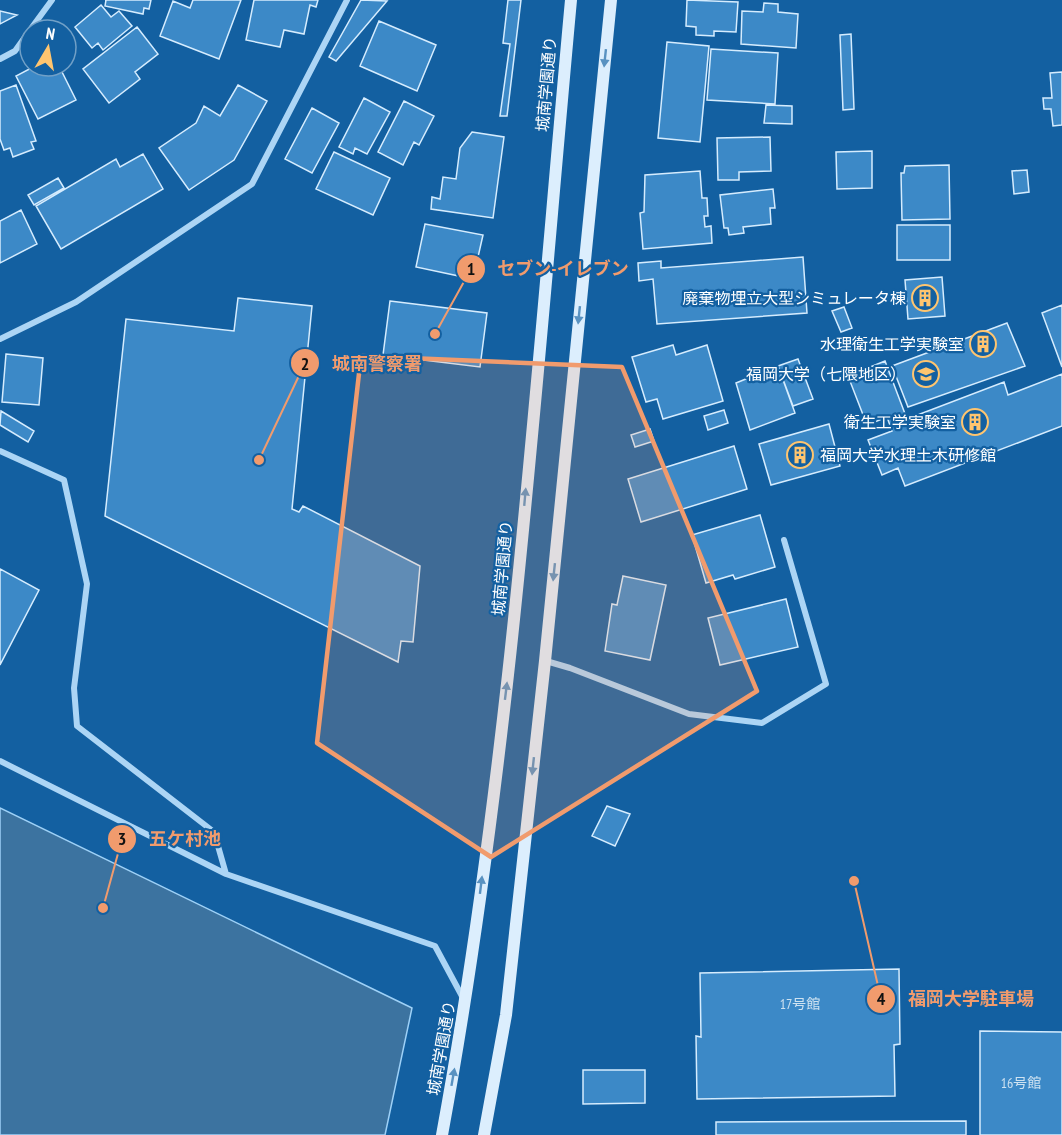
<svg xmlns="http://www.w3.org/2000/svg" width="1062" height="1135" font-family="'PT Sans Narrow','Noto Sans JP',sans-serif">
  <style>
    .water { fill: #3c73a0; stroke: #9ed1f7; stroke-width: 1.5 }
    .building { fill: #3c89c7; stroke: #d5ecfe; stroke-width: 1.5 }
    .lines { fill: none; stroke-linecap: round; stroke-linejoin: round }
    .street { stroke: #acd5f5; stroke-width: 6 }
    .secondary { stroke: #dceefd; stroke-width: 12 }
    .oneway { fill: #5992c1 }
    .marked { fill: #f19b6d; fill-opacity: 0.2; stroke: #f19b6d; stroke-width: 4.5; stroke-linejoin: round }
    .labels { text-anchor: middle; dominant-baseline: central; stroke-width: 4.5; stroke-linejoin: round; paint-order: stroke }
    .number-label { font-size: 14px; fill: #cee2f1 }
    .street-label { font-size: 16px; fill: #fff; stroke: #1360a1 }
    .poi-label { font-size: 16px; fill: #fff; stroke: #1360a1; text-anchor: end }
    .leader { fill: none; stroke: #f19b6d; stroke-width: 2 }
    .callout-dot { fill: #f19b6d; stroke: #1360a1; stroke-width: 2 }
    .mark-label { font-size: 18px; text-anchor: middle; font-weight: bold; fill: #111 }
    .callout-label { font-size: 18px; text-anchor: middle; font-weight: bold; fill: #f19b6d; stroke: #1360a1; stroke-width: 4.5; stroke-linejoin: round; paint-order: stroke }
  </style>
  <rect width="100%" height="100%" fill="#1360a1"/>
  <path class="water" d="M 0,808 L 412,1008 L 385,1135 L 0,1135 Z"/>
  <path class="building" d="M 106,0 L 105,0 L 151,0 L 149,9 L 144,8 L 143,14 L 105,6 Z
    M 193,0 L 241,0 L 219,59 L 160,36 L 173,1 L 190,8 Z
    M 254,0 L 318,0 L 316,7 L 310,5 L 304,34 L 284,30 L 280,47 L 246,40 Z
    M 361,0 L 387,1 L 336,61 L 329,57 Z
    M 508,0 L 521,0 L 507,116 L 500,116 L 510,44 L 503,43 Z
    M 687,0 L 738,2 L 736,32 L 714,31 L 714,36 L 696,35 L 696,27 L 686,26 Z
    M 764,3 L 778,4 L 778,12 L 798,14 L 796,48 L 741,44 L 742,11 L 763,12 Z
    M 101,5 L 111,17 L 119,11 L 132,26 L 103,50 L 98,43 L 92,48 L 75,27 Z
    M 0,11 L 17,15 L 0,24 Z
    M 379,21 L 436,45 L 417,91 L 360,66 Z
    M 137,27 L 158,54 L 135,72 L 140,79 L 109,103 L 83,69 Z
    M 851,34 L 854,109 L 843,110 L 840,35 Z
    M 667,42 L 709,46 L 700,142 L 658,138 Z
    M 711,49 L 778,53 L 775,104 L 707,100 Z
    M 35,66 L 59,66 L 76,100 L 38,119 L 16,76 Z
    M 1062,72 L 1062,125 L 1053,126 L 1051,109 L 1044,109 L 1043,98 L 1052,98 L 1050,73 Z
    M 16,85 L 36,141 L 31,142 L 34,149 L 13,157 L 10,148 L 4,150 L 0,139 L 0,91 Z
    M 238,85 L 267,101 L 234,160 L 189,190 L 159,148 L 196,123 L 204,106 L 220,116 Z
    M 364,98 L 390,112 L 367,154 L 355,148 L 353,154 L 339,147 Z
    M 404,101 L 434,116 L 419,145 L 414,142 L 403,165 L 378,152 Z
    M 766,105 L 792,106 L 792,124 L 764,123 Z
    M 312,108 L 339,123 L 312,173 L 285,159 Z
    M 472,132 L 504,137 L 493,218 L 431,209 L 432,197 L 440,199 L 443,177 L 456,179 L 460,148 Z
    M 770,137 L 771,171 L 739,172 L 739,180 L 718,180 L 717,138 Z
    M 872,151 L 872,188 L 837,189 L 836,152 Z
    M 334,152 L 390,178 L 373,215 L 316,189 Z
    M 143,154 L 163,189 L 61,249 L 36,206 L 116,159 L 120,167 Z
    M 949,165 L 950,219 L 902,220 L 901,173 L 904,173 L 905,166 Z
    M 1027,170 L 1029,192 L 1014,194 L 1012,171 Z
    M 700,171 L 702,198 L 707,198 L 708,216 L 704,216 L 705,227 L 711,226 L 712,243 L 643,249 L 640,213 L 644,212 L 645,175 Z
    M 58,178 L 64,188 L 34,205 L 28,195 Z
    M 773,189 L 775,208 L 770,208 L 771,224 L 743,227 L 744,233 L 729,235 L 728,228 L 724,228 L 720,195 Z
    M 21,210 L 37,244 L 0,263 L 0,221 Z
    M 425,224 L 483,235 L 473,279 L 416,267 Z
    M 897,225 L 950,225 L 950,260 L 897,260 Z
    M 803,257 L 807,313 L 657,324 L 653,279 L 639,281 L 638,263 L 661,261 L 661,268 Z
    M 942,277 L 945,316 L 908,319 L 905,280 Z
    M 238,298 L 312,306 L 292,509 L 299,512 L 303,506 L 420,566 L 413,642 L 401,641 L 398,662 L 105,516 L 126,319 L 234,331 Z
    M 390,301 L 487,313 L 480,367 L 383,355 Z
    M 1062,305 L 1062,367 L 1042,313 Z
    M 844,307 L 852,328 L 841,332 L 832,311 Z
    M 1007,323 L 1025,366 L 908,407 L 892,366 Z
    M 673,345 L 676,355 L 707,345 L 723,401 L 663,419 L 657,399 L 646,402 L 632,357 Z
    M 6,354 L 43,358 L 39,405 L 2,402 Z
    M 798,359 L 813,399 L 793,406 L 778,366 Z
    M 885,361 L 907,419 L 1004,382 L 1008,395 L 1062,374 L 1062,426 L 905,486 L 898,468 L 882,475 L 868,440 L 892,431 L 887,417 L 867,425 L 848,376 Z
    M 778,366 L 795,413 L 750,430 L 736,383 Z
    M 724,410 L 728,423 L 708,430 L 704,416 Z
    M 1,411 L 34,431 L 28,442 L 0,425 Z
    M 829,424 L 840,466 L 771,485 L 759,444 Z
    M 650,429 L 654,441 L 635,447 L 631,435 Z
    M 734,446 L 747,489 L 641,522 L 628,479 Z
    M 760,515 L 775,567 L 735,579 L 733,575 L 706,583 L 692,535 Z
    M 0,569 L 39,590 L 0,665 Z
    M 623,576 L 666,585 L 650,660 L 605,651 L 612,604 L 617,605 Z
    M 786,599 L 798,647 L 720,665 L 708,618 Z
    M 607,806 L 630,814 L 615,846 L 592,836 Z
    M 899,969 L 900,1044 L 894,1045 L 895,1096 L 697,1099 L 696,1036 L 701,1037 L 700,973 Z
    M 980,1031 L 1062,1032 L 1062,1135 L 980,1135 Z
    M 583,1070 L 645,1070 L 645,1103 L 583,1104 Z
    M 966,1121 L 966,1135 L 716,1135 L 716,1122 Z"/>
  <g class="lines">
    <path class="street" d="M 30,30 L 52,0
      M 0,59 L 15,51 L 30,30
      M 0,339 L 76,302 L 252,184 L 347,0
      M 0,451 L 64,480 L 87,584 L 74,688 L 77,726 L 214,832 L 226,874
      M 546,661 L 570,668 L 689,714 L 762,723 L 826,684 L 784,540
      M 0,761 L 226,874 L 435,946 L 463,998"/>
    <path class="secondary" d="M 442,1135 C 511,760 536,379 571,0
      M 484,1135 L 506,1015 L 545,661 L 611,0"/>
  </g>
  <defs><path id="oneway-solid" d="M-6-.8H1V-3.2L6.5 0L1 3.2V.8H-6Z" transform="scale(1.5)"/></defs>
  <g class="oneway">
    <use href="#oneway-solid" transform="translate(605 58) rotate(96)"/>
    <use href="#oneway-solid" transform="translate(579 315) rotate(96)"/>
    <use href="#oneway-solid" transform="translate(525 497) rotate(-85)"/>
    <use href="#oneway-solid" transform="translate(554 572) rotate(96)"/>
    <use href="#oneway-solid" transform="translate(506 691) rotate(-83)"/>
    <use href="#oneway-solid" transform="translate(533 766) rotate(96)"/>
    <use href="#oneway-solid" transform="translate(481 885) rotate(-83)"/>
    <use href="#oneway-solid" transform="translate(453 1077) rotate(-80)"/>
  </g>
  <path class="marked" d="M 361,356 L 622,367 L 757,691 L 491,857 L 317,743 Z"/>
  <defs>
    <symbol id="building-ring" viewBox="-11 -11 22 22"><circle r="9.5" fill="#1360a1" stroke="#ffc56f" stroke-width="1.5"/><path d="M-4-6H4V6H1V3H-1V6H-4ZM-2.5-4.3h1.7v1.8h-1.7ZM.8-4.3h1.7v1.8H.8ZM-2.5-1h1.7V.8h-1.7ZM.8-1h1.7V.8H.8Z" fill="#ffc56f"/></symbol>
    <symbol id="university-ring" viewBox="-11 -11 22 22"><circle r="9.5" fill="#1360a1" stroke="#ffc56f" stroke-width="1.5"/><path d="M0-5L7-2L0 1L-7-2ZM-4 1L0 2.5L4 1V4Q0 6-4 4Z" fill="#ffc56f"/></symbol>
  </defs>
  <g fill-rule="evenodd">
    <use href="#building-ring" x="910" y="283" width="30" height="30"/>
    <use href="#building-ring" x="968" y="329" width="30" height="30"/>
    <use href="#university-ring" x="911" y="359" width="30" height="30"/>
    <use href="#building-ring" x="960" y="407" width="30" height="30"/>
    <use href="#building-ring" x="785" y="440" width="30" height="30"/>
  </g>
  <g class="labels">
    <g class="number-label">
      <text x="800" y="1004">17号館</text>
      <text x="1021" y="1083">16号館</text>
    </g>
    <g class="street-label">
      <text transform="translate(546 84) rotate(-85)">城南学園通り</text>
      <text transform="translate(502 568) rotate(-85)">城南学園通り</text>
      <text transform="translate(441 1048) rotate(-80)">城南学園通り</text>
    </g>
    <g class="poi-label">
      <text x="906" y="298">廃棄物埋立大型シミュレータ棟</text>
      <text x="964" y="344">水理衛生工学実験室</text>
      <text x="906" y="374">福岡大学（七隈地区）</text>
      <text x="956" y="422">衛生工学実験室</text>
      <text x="820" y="455" text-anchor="start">福岡大学水理土木研修館</text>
    </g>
  </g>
  <path class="leader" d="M435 334L471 269M259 460L305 363M103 908L122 839M854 881L881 999"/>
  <g class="callout-dot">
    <circle cx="435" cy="334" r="6"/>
    <circle cx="259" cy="460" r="6"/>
    <circle cx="103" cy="908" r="6"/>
    <circle cx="854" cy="881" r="6"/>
    <circle cx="471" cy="269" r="15"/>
    <circle cx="305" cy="363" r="15"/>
    <circle cx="122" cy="839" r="15"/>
    <circle cx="881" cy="999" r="15"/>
  </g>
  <g class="mark-label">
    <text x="471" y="275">1</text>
    <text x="305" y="370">2</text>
    <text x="122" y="845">3</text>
    <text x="881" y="1005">4</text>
  </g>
  <g class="callout-label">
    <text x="563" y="275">セブン-イレブン</text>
    <text x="377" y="370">城南警察署</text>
    <text x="185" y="845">五ケ村池</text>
    <text x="971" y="1005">福岡大学駐車場</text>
  </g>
  <g transform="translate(48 48) rotate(10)"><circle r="28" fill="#1360a1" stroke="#71a0c7" stroke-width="1.5"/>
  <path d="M0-4.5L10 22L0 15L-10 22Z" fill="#ffc56f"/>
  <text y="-9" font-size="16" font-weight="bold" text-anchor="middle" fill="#ffffff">N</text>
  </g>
</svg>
